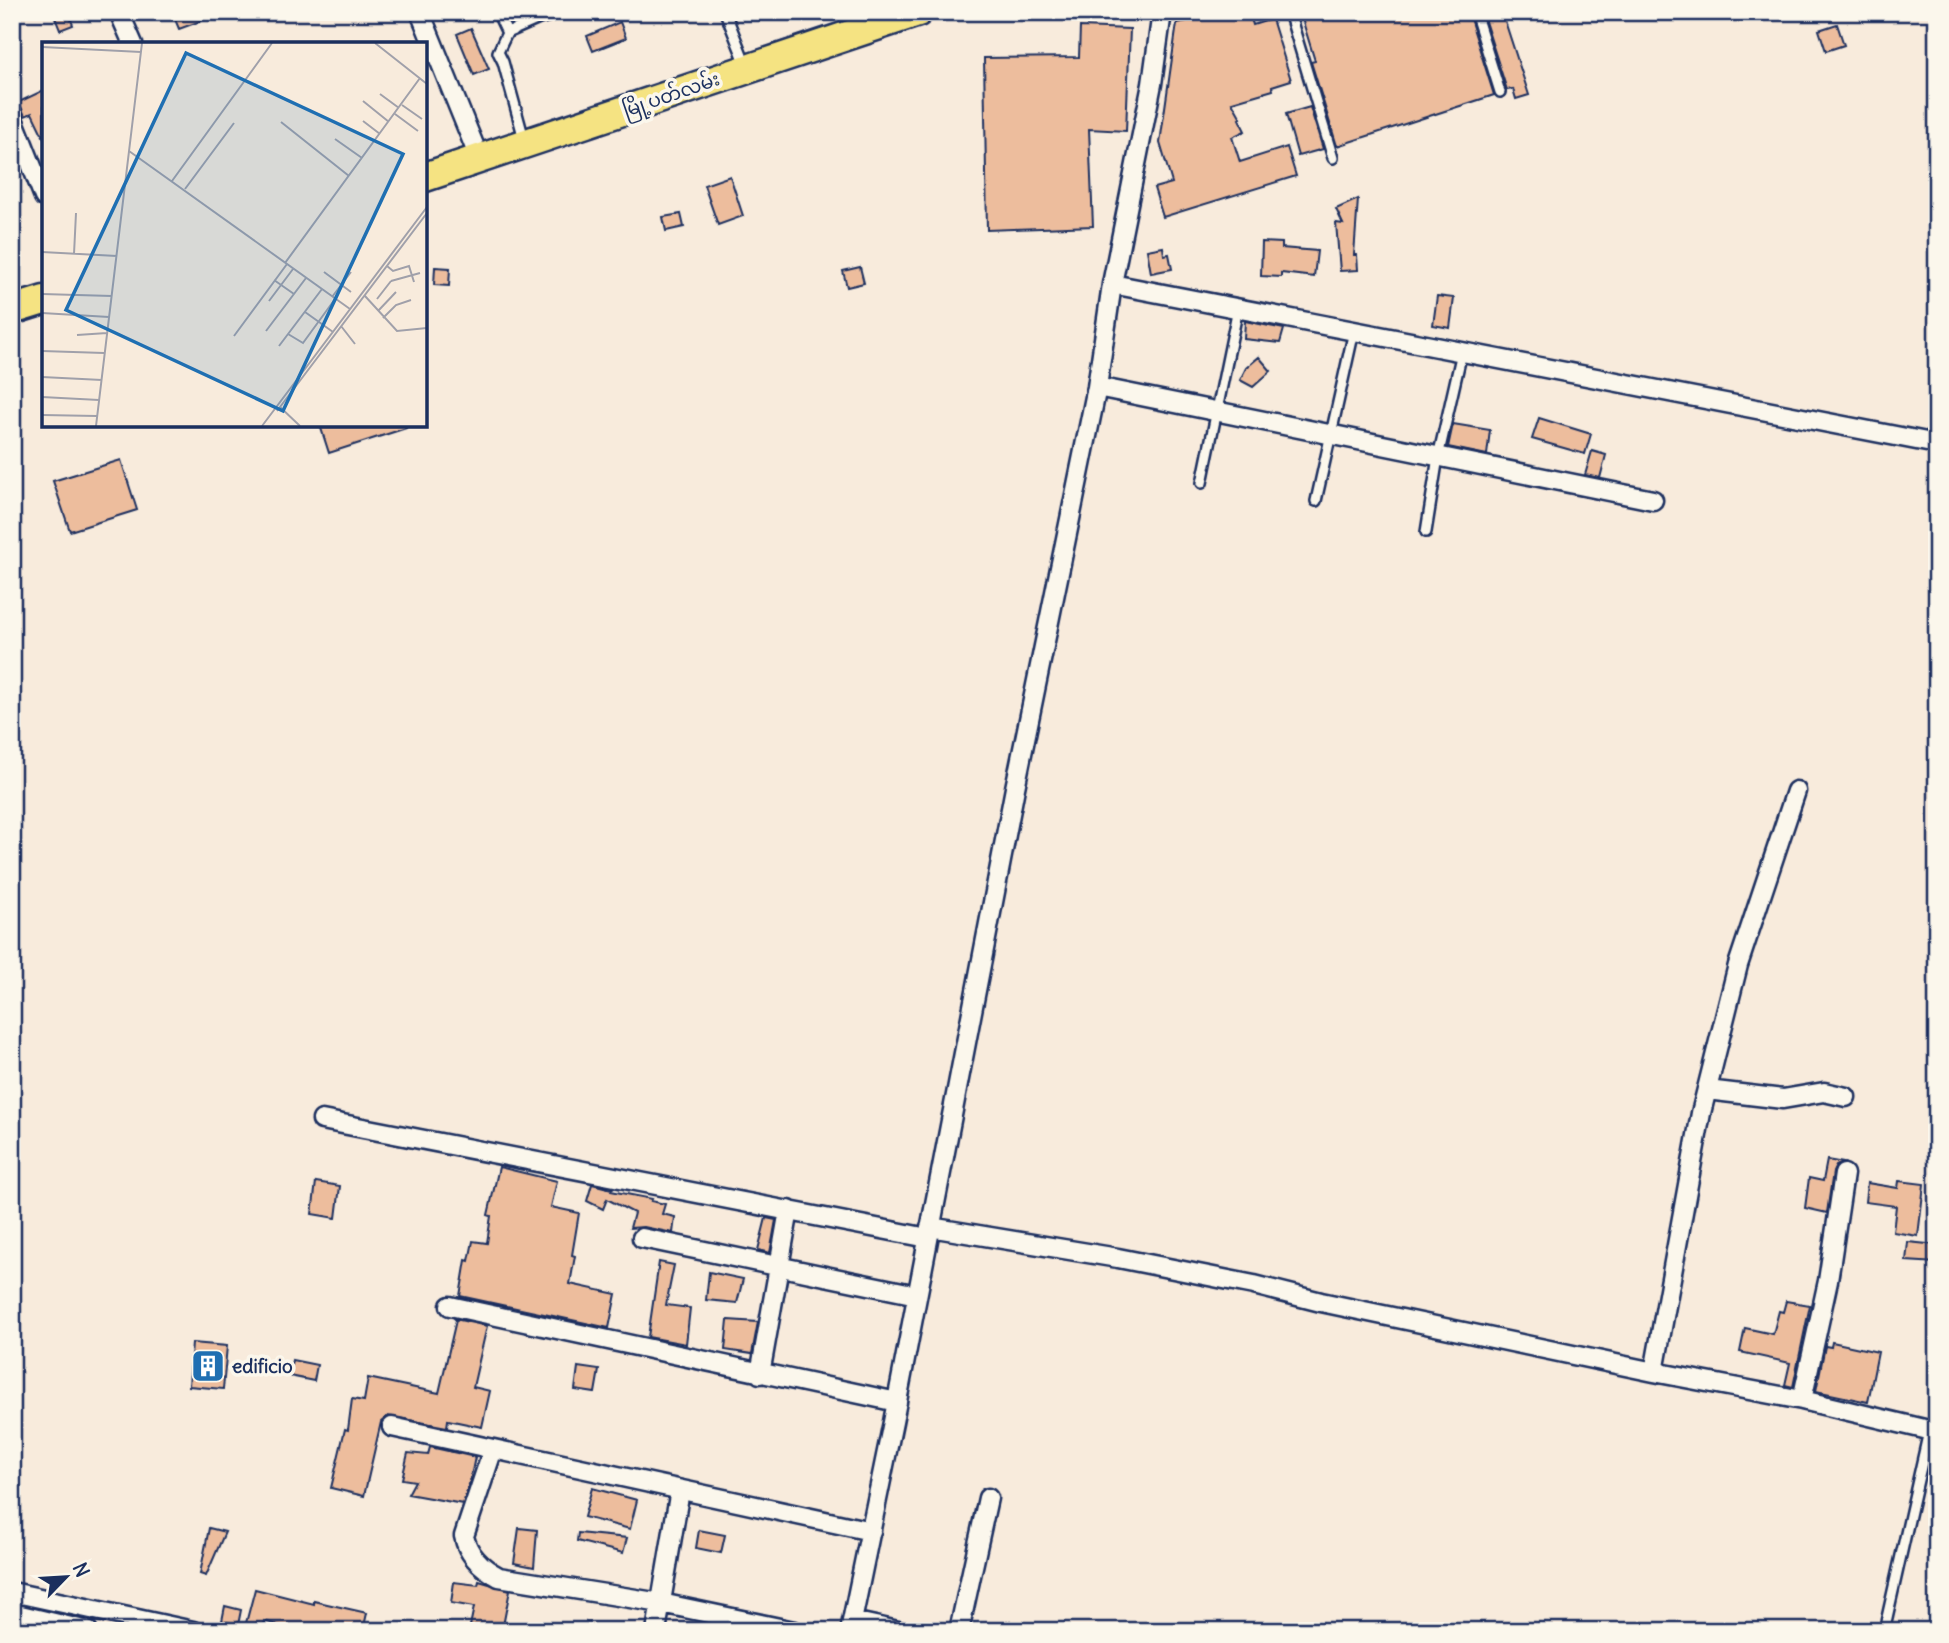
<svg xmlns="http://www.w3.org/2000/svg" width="1949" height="1643" font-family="Delius,'Noto Sans Myanmar',sans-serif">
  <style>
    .building { fill: #edbd9d; stroke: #1b2f5e; stroke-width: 2 }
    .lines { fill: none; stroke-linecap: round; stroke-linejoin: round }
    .service-casing { stroke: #1b2f5e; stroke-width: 14 }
    .minor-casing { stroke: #1b2f5e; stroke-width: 23 }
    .primary-casing { stroke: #1b2f5e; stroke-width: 33 }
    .service { stroke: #fbf7ec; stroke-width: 9 }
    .minor { stroke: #fbf7ec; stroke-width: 18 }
    .primary { stroke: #f5e382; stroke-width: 28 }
    .labels { text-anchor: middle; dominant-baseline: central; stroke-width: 7; stroke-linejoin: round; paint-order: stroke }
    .street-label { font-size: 19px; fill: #1b2f5e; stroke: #fbf7ec }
    .poi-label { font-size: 19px; font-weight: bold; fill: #1b2f5e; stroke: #fbf7ec; text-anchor: start }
    .inset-road { fill: none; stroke: #a0a0aa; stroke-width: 2 }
    .view { fill: #1f6fb2; fill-opacity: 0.15; stroke: #1f6fb2; stroke-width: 3.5 }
    .inset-edge { fill: none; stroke: #1b2f5e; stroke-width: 3.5 }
  </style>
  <rect width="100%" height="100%" fill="#f8ebdc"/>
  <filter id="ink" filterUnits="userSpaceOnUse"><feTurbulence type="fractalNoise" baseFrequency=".0143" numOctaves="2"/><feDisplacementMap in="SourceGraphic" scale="14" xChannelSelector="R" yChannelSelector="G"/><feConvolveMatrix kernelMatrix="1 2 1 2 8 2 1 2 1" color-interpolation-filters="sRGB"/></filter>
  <g filter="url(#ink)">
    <path class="building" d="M 61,12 L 68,12 L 73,25 L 60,30 L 54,15 Z
      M 172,12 L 225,12 L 179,29 Z
      M 1232,12 L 1249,12 L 1253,25 L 1272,19 L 1291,80 L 1272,86 L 1273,90 L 1232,102 L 1241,118 L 1239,119 L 1245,131 L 1232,137 L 1240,162 L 1287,147 L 1296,176 L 1163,217 L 1154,188 L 1172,183 L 1160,143 L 1177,23 Z
      M 1300,12 L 1449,12 L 1450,16 L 1468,12 L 1494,95 L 1337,146 L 1311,62 L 1315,61 Z
      M 1482,12 L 1502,12 L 1529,95 L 1516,99 L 1513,89 L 1507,90 Z
      M 620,22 L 626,38 L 593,51 L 587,36 Z
      M 1837,24 L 1844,45 L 1826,51 L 1819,30 Z
      M 1080,27 L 1130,29 L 1126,131 L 1089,129 L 1093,226 L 987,230 L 984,58 L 1079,57 Z
      M 471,28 L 489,69 L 474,75 L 457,34 Z
      M 44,90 L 44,138 L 32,113 L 25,116 L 19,102 Z
      M 1310,107 L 1323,149 L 1298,156 L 1286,114 Z
      M 730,176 L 743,216 L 718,225 L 704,185 Z
      M 1358,199 L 1354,255 L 1357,255 L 1358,270 L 1340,271 L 1336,223 L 1343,224 L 1336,209 Z
      M 681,214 L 684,227 L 666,231 L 663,217 Z
      M 1262,242 L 1282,243 L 1282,248 L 1317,251 L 1314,277 L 1281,273 L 1281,277 L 1261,276 Z
      M 1163,247 L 1164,255 L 1169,254 L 1172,269 L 1151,273 L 1147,250 Z
      M 435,267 L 450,268 L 449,286 L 434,285 Z
      M 860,267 L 864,283 L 847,287 L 843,271 Z
      M 1437,296 L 1454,298 L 1450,328 L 1433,325 Z
      M 1245,321 L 1284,329 L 1280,343 L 1244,339 Z
      M 1259,357 L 1271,371 L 1253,387 L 1240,380 L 1246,368 Z
      M 1539,418 L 1591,434 L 1585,454 L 1532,439 Z
      M 1453,424 L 1490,430 L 1487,455 L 1448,447 Z
      M 320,425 L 405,425 L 406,428 L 329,453 Z
      M 1592,451 L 1606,455 L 1600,478 L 1585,475 Z
      M 121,460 L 137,510 L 70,531 L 53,481 Z
      M 1827,1160 L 1843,1163 L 1836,1166 L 1833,1172 L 1827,1213 L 1805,1208 L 1809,1178 L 1823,1181 Z
      M 499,1167 L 557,1181 L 551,1207 L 579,1213 L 572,1255 L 575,1256 L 570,1284 L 616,1294 L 609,1328 L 460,1296 L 466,1260 L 469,1261 L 473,1241 L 487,1243 L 491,1216 L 488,1215 Z
      M 1899,1181 L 1924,1184 L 1918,1236 L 1893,1232 L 1896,1206 L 1865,1202 L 1867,1183 L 1898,1188 Z
      M 316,1182 L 340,1186 L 336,1218 L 312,1214 Z
      M 592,1184 L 612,1189 L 611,1191 L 652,1199 L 651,1201 L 665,1204 L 662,1214 L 675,1217 L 673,1233 L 644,1227 L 630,1228 L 634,1213 L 607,1199 L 603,1209 L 587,1201 Z
      M 766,1218 L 776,1220 L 770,1253 L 758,1250 Z
      M 1908,1242 L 1937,1245 L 1937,1263 L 1906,1261 Z
      M 659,1262 L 674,1265 L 666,1305 L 690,1308 L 686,1344 L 648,1337 Z
      M 709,1272 L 743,1279 L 737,1303 L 706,1300 Z
      M 1786,1301 L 1810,1305 L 1793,1387 L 1785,1385 L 1790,1363 L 1740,1352 L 1745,1328 L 1773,1334 L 1779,1311 L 1783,1312 Z
      M 455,1319 L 487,1326 L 473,1387 L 490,1391 L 482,1427 L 448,1420 L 447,1427 L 388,1416 L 381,1422 L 364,1496 L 331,1488 L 345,1429 L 348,1430 L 352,1399 L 364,1401 L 368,1378 L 439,1393 L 456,1320 Z
      M 728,1320 L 758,1322 L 752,1354 L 725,1350 Z
      M 1832,1342 L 1878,1352 L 1868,1402 L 1816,1391 L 1825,1346 L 1831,1347 Z
      M 192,1343 L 227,1346 L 223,1389 L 189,1386 Z
      M 292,1360 L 317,1365 L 314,1381 L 289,1376 Z
      M 578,1367 L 599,1370 L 595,1393 L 575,1390 Z
      M 430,1447 L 475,1457 L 470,1481 L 463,1504 L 408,1494 L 415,1481 L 402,1479 L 408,1453 L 428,1455 Z
      M 592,1488 L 637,1500 L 630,1529 L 584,1517 Z
      M 209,1528 L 225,1532 L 206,1576 L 200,1574 Z
      M 519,1528 L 537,1530 L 534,1567 L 514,1563 Z
      M 699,1530 L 725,1535 L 721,1553 L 696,1548 Z
      M 578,1533 L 627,1538 L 623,1553 L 577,1541 Z
      M 479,1581 L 510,1590 L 502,1631 L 470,1626 L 474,1607 L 451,1603 L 454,1582 L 478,1585 Z
      M 255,1589 L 314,1604 L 314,1601 L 367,1613 L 363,1631 L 326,1624 L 324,1631 L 299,1631 L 264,1621 L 262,1627 L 246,1623 Z
      M 225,1606 L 241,1610 L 238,1625 L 222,1621 Z"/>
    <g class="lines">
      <defs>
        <path id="service" d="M 497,12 L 507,33
          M 725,12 L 747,67
          M 849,12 L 856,30
          M 1289,12 L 1333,158
          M 1475,12 L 1500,92
          M 524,139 L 503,62 L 498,52 L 507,33 L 539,19 L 564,12
          M 1202,483 L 1238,308
          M 1316,501 L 1354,331
          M 1426,532 L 1438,457 L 1462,352
          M 1884,1631 L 1929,1431"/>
        <path id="minor" d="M 119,12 L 133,44
          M 420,12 L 480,160
          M 12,116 L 44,197
          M 1112,284 L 1937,444
          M 1097,387 L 1653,500
          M 1707,1090 L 1783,1099 L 1824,1092 L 1846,1097
          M 322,1120 L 928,1238
          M 930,1227 L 1118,1258 L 1254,1285 L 1321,1302 L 1654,1372 L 1802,1400 L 1937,1432
          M 642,1238 L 917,1295
          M 450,1306 L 897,1402
          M 1654,1372 L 1701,1113 L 1738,965 L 1796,791
          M 760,1374 L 789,1210
          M 1802,1400 L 1828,1281 L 1844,1174
          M 392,1427 L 871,1531
          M 493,1449 L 464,1536 C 468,1556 482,1568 499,1577 L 661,1603 L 794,1631
          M 12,1592 L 193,1631
          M 12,1613 L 88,1631
          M 852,1621 L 898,1631
          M 656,1631 L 680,1490
          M 850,1631 L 893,1422 L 1015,788 L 1097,387 L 1112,284 L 1152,84 L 1162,12
          M 959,1631 L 988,1498"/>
        <path id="primary" d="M 425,177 L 918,12
          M 12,310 L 44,300"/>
      </defs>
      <use href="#service" class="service-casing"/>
      <use href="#minor" class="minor-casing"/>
      <use href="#primary" class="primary-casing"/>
      <use href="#service" class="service"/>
      <use href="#minor" class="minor"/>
      <use href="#primary" class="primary"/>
    </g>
  </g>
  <defs>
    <symbol id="building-square" viewBox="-11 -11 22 22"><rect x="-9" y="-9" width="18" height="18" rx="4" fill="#1f6fb2" stroke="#fbf7ec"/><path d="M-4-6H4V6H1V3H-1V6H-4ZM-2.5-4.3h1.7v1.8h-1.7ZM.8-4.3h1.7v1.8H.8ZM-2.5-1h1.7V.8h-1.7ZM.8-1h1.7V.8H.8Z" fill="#fff"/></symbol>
  </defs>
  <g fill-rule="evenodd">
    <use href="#building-square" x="189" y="1347" width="38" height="38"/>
  </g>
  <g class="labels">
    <g class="street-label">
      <text transform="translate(671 94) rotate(-19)">မြို့ပတ်လမ်း</text>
    </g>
    <g class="poi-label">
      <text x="232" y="1366">edificio</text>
    </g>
  </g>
  <g transform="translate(42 42)">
    <rect width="385" height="385" fill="#f8ebdc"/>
    <path class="inset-road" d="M 333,1 L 385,42M 0,5 L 99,10M 338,52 L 357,66M 321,59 L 347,80M 360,63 L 380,77M 353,72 L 376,89M 321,79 L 338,92M 239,80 L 307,134M 293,97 L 320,116M 87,109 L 308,267M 130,139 L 230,1M 143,147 L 192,81M 0,210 L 75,214M 32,212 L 34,171M 243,221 L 378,36M 345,224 L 351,229 L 367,224 L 372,240M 282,230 L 309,250M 232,238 L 252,252M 349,239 L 378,231M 0,252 L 70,254M 323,254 L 355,289 L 385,286M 290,255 L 309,230M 335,257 L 349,239M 227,259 L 251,227M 336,269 L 354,250M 263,270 L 291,290M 0,271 L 67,275M 341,276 L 354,263 L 369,258M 299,284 L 313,302M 224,289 L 264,236M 246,292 L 261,301 L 293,257M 35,293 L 65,291M 192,294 L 245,222M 237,304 L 280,247M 0,309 L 62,311M 0,335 L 60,338M 0,355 L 57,358M 238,365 L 258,384M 235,369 L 385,171M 0,373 L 55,374M 54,384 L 100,1M 220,384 L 385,165"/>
    <path class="view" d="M 144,11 L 361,112 L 241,369 L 24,268 Z"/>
    <rect width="385" height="385" class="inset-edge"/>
  </g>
  <rect width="1949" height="1643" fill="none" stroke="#fbf7ec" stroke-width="42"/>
  <rect x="21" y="21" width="1907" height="1601" fill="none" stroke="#1b2f5e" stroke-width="2.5" filter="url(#ink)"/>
  <g transform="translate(66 1577) rotate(65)" stroke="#fbf7ec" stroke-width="5" paint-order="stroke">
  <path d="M0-5L12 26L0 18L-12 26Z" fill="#1b2f5e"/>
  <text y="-10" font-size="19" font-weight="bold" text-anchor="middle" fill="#1b2f5e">N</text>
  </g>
</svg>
